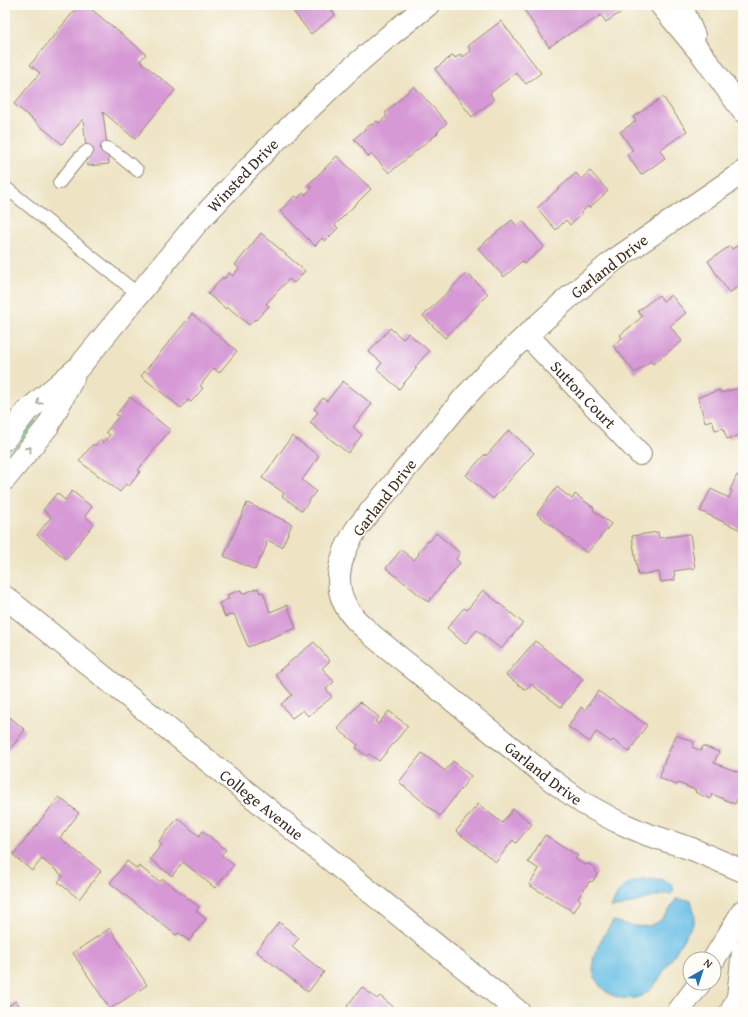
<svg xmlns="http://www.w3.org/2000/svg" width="748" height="1017" font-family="'Gentium Book Plus',serif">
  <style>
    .green { fill: #7dd79d; stroke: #5c805e }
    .water { fill: #6ac0e6; stroke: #527582 }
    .building { fill: #d699d5 }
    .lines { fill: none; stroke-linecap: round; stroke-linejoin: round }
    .service-casing { stroke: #948771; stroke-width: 14 }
    .minor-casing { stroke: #948771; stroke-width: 24 }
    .secondary-casing { stroke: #948771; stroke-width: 24 }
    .service { stroke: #fff; stroke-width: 12 }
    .minor { stroke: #fff; stroke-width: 22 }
    .secondary { stroke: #fff; stroke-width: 22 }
    .oneway { stroke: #a79f9a }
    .labels { text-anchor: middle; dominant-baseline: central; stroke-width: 3; stroke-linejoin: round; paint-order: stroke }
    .street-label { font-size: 16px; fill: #3b2a1e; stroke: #fdfcf7 }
  </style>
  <rect width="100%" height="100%" fill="#fdfcf7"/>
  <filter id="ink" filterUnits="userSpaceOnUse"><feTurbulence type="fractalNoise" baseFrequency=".025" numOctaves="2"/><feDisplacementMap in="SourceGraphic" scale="8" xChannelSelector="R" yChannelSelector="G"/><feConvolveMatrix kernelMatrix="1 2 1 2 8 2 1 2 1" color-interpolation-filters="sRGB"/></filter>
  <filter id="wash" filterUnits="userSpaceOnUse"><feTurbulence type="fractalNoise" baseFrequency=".012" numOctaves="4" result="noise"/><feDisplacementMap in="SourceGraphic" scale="16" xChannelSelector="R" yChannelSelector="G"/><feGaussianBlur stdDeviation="0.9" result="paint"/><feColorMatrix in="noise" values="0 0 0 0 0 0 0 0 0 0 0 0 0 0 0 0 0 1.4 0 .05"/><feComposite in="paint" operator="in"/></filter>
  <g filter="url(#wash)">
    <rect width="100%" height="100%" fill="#eee4c4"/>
    <path class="green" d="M 32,420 L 37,422 L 37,425 L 5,466 L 5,450 L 29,421 Z"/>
    <path class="water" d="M 651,878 L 663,880 L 672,884 L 674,891 L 671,894 L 665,894 L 622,906 L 611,908 C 619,886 628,880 651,878 Z
      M 676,899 L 691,900 L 695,916 L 693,924 C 683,939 675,954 665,969 C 660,977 656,985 649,991 C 646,994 639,997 635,998 C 612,1002 591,986 593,962 C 595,947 605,934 613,921 C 646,930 659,931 676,899 Z"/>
    <g id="blocks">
      <path class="building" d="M 79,5 L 86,5 L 146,54 L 140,61 L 175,90 L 135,139 L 103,112 L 109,164 L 88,166 L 83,119 L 62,144 L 14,104 L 40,73 L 30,65 Z
        M 288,5 L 331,5 L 329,7 L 335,15 L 311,34 Z
        M 521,5 L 619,5 L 623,11 L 606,22 L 601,15 L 581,28 L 580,27 L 549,47 Z
        M 501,21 L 541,73 L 526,84 L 516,73 L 490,93 L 494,100 L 472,117 L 435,69 L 453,55 L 455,58 L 461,54 L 463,57 L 471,51 L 468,46 Z
        M 414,86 L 447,123 L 437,132 L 438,133 L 389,173 L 372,154 L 369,157 L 354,139 L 371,124 L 372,125 L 377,121 L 379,123 L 387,116 L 385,113 Z
        M 663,97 L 687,131 L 660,150 L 665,158 L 641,175 L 627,154 L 633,150 L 620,132 L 636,121 L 633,117 Z
        M 337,156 L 371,189 L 335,225 L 338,228 L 325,241 L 322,238 L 315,246 L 280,211 L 295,196 L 298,198 L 303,193 L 305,195 L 312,188 L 308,185 Z
        M 590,171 L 608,191 L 589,208 L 588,206 L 581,213 L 582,214 L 570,225 L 566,220 L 556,230 L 537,208 L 576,173 L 581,179 Z
        M 512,220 L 517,226 L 523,221 L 544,247 L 524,264 L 522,261 L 504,277 L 478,248 Z
        M 261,233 L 305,271 L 294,283 L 289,279 L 266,304 L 269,306 L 256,320 L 255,319 L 249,325 L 228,307 L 226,309 L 208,294 L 223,277 L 224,279 L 229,273 L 233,276 L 239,268 L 235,265 Z
        M 743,242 L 743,283 L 729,293 L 708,261 L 730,246 L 732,249 Z
        M 467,273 L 488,294 L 445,338 L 423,316 Z
        M 659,295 L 663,301 L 671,295 L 686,313 L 670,326 L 682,341 L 653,364 L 651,361 L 635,373 L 613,345 L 622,338 L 620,335 L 642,317 L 638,311 Z
        M 192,314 L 237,351 L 219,373 L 214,368 L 200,386 L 203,388 L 191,402 L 188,400 L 181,408 L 141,376 Z
        M 390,328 L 403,339 L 408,333 L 429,351 L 415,367 L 417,368 L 399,389 L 377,369 L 382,363 L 369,352 Z
        M 343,381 L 372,404 L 353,427 L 362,435 L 348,453 L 310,423 L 318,412 L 314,409 L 323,398 L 327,401 Z
        M 743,387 L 743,434 L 727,439 L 723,428 L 715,430 L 712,420 L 705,422 L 698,397 L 720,390 L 721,393 Z
        M 130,397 L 170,430 L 138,470 L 140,472 L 129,486 L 126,484 L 120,492 L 79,461 L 93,444 L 95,446 L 100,440 L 103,443 L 110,435 L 106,432 L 119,416 L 116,415 Z
        M 509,430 L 534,453 L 493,499 L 466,475 L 485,454 L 486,456 Z
        M 292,436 L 319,456 L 302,480 L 316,491 L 302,511 L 282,496 L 284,493 L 262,478 Z
        M 743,467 L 743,531 L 700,511 L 711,489 L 729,498 L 732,491 L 730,490 L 737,475 L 739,476 Z
        M 557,487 L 572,499 L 575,494 L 594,508 L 593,510 L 611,524 L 587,553 L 537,514 Z
        M 72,491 L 92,507 L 85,516 L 94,524 L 66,559 L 37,535 L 51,517 L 43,510 L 57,493 L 65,500 Z
        M 247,503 L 292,524 L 282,547 L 267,540 L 266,544 L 267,544 L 261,559 L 260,558 L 255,570 L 224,556 Z
        M 658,532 L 659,538 L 690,534 L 695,568 L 674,571 L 675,580 L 661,582 L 659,572 L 638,575 L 632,536 Z
        M 436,533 L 460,553 L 456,559 L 460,563 L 428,602 L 386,568 L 401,550 L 414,560 L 419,554 L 418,553 L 428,541 L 429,542 Z
        M 258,588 L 260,593 L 263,592 L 270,612 L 287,605 L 296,628 L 248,647 L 234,614 L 225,617 L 219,603 L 229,599 L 227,595 L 241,590 L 242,594 Z
        M 483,590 L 523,623 L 501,649 L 477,630 L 465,644 L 447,628 L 464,608 L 467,610 Z
        M 535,641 L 583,679 L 561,707 L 531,684 L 526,690 L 506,675 Z
        M 314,642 L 330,661 L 322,668 L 334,682 L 326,689 L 332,697 L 308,716 L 303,710 L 292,718 L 281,704 L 292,695 L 275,674 Z
        M 598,691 L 647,725 L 629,752 L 613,740 L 611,742 L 596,732 L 590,742 L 568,727 L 581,707 L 585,710 Z
        M 360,702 L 379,717 L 375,722 L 378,724 L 389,711 L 408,726 L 379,761 L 369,754 L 367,756 L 356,748 L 358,745 L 338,729 Z
        M 5,713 L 25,730 L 9,750 L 5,747 Z
        M 676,735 L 694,742 L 692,747 L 701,751 L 703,746 L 719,752 L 714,763 L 743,774 L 743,785 L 735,804 L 712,794 L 710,799 L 695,792 L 696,790 L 678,783 L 677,785 L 659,778 L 663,768 L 662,767 Z
        M 422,753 L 445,771 L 453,761 L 471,776 L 440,816 L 399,782 Z
        M 59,797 L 79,813 L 60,838 L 101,871 L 79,899 L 58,882 L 63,876 L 42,859 L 32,871 L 13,855 Z
        M 478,804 L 502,823 L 513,809 L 532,824 L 516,843 L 513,840 L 496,862 L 456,831 Z
        M 178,818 L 199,836 L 203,831 L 226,850 L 221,855 L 234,865 L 215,888 L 183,862 L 172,876 L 150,859 L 162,844 L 159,841 Z
        M 545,835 L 578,856 L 575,859 L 584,865 L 589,864 L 595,868 L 597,874 L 593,881 L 589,882 L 578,898 L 581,900 L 574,912 L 529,885 L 539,869 L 528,862 Z
        M 127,861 L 137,869 L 139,866 L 160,882 L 163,879 L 199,907 L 196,911 L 206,919 L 189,941 L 179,933 L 176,935 L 110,883 Z
        M 279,922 L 299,938 L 292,947 L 324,972 L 308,992 L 256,951 Z
        M 110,928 L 147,985 L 110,1009 L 73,953 Z
        M 362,987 L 377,999 L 380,996 L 400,1012 L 354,1012 L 347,1006 Z
        M 16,1001 L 23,1012 L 5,1012 L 5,1008 Z"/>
    </g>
  </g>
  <g filter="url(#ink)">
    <use href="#blocks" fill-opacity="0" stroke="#948771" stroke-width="1"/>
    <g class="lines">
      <defs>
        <path id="service" d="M 107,148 L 116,153 L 137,170
          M 59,183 L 80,157 L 87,151
          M 5,187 L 138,294"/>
        <g id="minor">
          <path d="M 661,5 L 704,57 L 743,111"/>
          <path d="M 681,5 L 694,36"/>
          <path id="s1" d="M 743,172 L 613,261 L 567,299 L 527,335 L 493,367 L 464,398 L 357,528 C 338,558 329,590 355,619 C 361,625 367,630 373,636 L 550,779 L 583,803 L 616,821 L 646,834 L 692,849 L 743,871"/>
          <path id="s2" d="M 527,335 L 640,454"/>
          <path id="s3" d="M 5,439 L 26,412 L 79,367 L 197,223 L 266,150 L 346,73 L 389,36 L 428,5"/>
          <path d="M 5,479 L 48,426 L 73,378"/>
          <path d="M 714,959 L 743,911"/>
          <path d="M 678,1012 L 700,983"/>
          <path d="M 731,1012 L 738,997 L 743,951"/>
        </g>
        <g id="secondary">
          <path id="s4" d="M 5,597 L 519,1012"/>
        </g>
      </defs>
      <use href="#service" class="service-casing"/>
      <use href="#minor" class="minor-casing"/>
      <use href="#secondary" class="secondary-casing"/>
      <use href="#service" class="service"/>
      <use href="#minor" class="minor"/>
      <use href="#secondary" class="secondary"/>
    </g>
    <defs><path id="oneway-chevron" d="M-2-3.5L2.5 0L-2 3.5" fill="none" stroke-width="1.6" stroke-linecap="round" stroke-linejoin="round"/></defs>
    <g class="oneway">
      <use href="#oneway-chevron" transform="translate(39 402) rotate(139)"/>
      <use href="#oneway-chevron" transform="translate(29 449) rotate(-51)"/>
    </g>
  </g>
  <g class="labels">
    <g class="street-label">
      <text stroke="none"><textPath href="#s3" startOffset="356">Winsted Drive</textPath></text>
      <text transform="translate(609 266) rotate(-38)">Garland Drive</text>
      <text stroke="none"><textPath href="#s2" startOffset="82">Sutton Court</textPath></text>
      <text transform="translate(384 497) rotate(-52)">Garland Drive</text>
      <text stroke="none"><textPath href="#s1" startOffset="871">Garland Drive</textPath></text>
      <text stroke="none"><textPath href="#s4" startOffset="330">College Avenue</textPath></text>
    </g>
  </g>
  <rect width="748" height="1017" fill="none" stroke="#fdfcf7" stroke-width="20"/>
  <g transform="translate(702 971) rotate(39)"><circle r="19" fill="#fdfcf7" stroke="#afa8a0"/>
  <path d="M0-3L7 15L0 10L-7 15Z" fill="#1f6fb2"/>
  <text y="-6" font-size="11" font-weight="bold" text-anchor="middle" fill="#3b2a1e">N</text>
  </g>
</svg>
